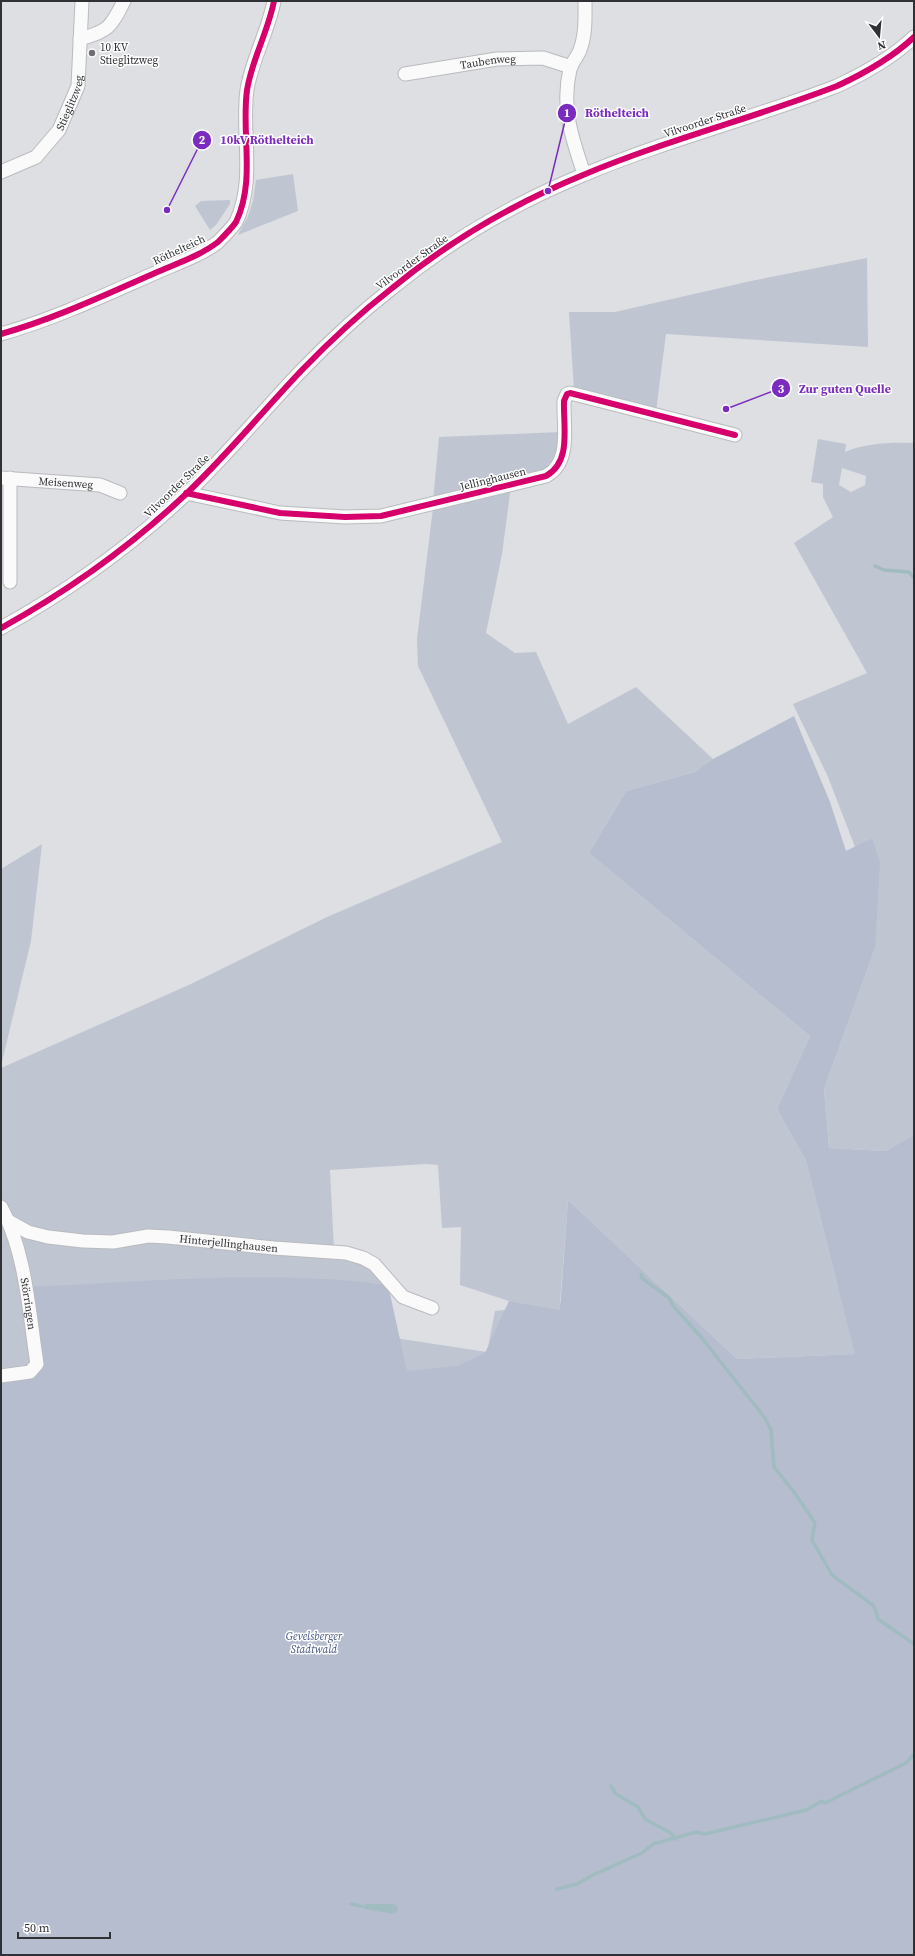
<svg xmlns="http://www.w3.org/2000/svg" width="915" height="1956" font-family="'Source Serif 4',serif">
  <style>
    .green { fill: #c0c5d2; fill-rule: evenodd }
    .forest { fill: #b6bdcf }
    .water { fill: #a1bcc1 }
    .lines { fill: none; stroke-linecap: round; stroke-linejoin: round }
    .stream { stroke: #a1bcc1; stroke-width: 3.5 }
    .minor-casing { stroke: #b9bbbe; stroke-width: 15 }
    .minor { stroke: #fafafb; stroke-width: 13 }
    .cycleway-casing { stroke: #fff; stroke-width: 8 }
    .cycleway { stroke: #d6006c; stroke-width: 6 }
    .poi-dot { fill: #6d6e71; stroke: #fff; stroke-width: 1.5 }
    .labels { text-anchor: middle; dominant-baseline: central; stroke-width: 3; stroke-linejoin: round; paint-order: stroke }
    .poi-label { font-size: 11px; fill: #303134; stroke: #fff; text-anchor: start }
    .street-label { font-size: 11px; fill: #303134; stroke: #fff }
    .park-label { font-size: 11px; font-style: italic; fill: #465680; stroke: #fff }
    .leader { fill: none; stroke: #7b2cbf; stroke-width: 1.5 }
    .callout-dot { fill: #7b2cbf; stroke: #fff; stroke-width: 1.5 }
    .mark-label { font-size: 12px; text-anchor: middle; font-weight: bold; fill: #fff }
    .callout-label { font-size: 12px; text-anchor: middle; font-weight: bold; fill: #7b2cbf; stroke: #fff; stroke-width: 3; stroke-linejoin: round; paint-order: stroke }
  </style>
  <rect width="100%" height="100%" fill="#dddfe3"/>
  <path class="green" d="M 293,174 L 298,211 L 238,235 L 248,216 L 253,201 L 256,180 Z
    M 230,200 L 230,204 L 216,225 L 210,230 L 195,206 L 201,201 Z
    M 867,258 L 868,347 L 666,334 L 656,411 L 574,391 L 569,312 L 615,312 L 751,281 Z
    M 561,432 L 560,459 L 551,468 L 433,501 L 439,437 Z
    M 818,439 L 846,444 L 845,452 C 865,443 892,442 914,443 L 914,1135 L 885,1151 L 829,1148 L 824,1089 L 875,948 L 872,838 L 855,847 L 828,777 L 793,704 L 867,673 L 794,543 L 833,517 L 823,497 L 823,484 L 811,482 ZM 842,468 L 866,476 L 865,485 L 851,492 L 839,485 Z
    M 511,486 L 502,554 L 486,633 L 515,653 L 536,652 L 568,724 L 636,687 L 713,759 L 695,772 L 626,791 L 589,853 L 810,1036 L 777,1109 L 806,1161 L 840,1295 L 806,1145 L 821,1155 L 870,1158 L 897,1154 L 914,1143 L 914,1955 L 1,1955 L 1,1211 L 13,1234 L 24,1289 L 36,1287 L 27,1287 L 14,1227 L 28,1235 L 49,1240 L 87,1244 L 164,1239 L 346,1256 C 367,1262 373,1269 388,1283 L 388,1285 L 369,1283 L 381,1293 L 387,1312 L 369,1334 L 487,1352 L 495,1311 L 535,1306 L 509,1301 L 460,1285 L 461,1227 L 442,1228 L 438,1165 L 426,1164 L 330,1170 L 334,1250 L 168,1234 L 149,1234 L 116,1238 L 85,1239 L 50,1235 L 30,1230 L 14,1221 L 1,1199 L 1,1068 L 191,984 L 327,917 L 502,842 L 418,666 L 417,639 L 433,508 ZM 568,1200 L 737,1359 L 854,1354 L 857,1368 L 843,1372 L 797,1370 L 775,1377 L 768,1393 L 773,1407 L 761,1411 L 702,1337 L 572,1225 L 583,1277 L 574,1301 L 560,1303 Z
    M 42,844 L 31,941 L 1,1066 L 1,869 Z"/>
  <path class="forest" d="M 794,716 L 830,802 L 846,851 L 872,838 L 880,862 L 875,948 L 824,1089 L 829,1148 L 885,1151 L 914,1135 L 914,1955 L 1,1955 L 1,1377 L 38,1364 L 27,1287 C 147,1282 269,1269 388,1285 L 407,1371 L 457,1366 L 485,1353 L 509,1301 L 560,1310 L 568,1200 L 737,1359 L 855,1354 L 806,1161 L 777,1109 L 810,1036 L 589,853 L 626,791 L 695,772 L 713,759 Z"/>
  <path class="water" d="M 367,1904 L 393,1904 L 397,1906 L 398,1910 L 394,1914 L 365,1909 L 361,1906 Z"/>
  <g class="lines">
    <path class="stream" d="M 875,566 L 884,570 L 909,572 L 914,578
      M 641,1274 L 642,1278 L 669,1298 L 674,1307 L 701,1337 L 765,1418 L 771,1430 L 774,1467 L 794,1492 L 815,1523 L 812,1540 L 832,1575 L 874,1606 L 878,1619 L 914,1644
      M 611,1786 L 616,1794 L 638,1807 L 645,1819 L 671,1833 L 675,1839
      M 557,1889 L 577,1884 L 595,1874 L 642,1853 L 653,1844 L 696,1832 L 705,1834 L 806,1810 L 822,1801 L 825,1803 L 906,1763 L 914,1754
      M 351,1904 L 361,1906"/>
    <defs>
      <g id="minor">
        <path d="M 80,39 C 109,31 111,27 124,1"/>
        <path id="s1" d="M 405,74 L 497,59 L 543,58 L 571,67"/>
        <path id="s2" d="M 1,172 L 36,157 L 59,130 L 78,86 L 82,1"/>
        <path d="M 584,174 C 572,138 561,108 570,69 C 572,62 578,56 580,50 C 586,34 585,17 585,1"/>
        <path d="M 1,334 C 54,319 105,295 155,273 C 175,264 200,256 218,242 C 223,237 232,228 236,222 C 256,180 241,134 247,90 C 252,59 268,32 274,1"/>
        <path id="s3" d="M 1,478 L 100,485 L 120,493"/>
        <path d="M 186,493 L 280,513 L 345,517 L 381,516 L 546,476 C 572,462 563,426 564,401 L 567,394 L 570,393 L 735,435"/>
        <path d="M 10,582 L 10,478"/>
        <path d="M 1,628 C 68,591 131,546 186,494 C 227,455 262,412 301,371 C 329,342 359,314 391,289 C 448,242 515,203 583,175 C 666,140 754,118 837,86 C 865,73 892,58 914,37"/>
        <path id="s4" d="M 1,1207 C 26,1252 29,1313 37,1364 L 30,1372 L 1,1376"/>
        <path id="s5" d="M 10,1222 L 28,1232 L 48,1237 L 83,1241 L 113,1242 L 148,1236 L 168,1237 L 274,1248 L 346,1253 L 363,1258 L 374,1264 L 403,1297 L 432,1308"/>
      </g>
    </defs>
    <use href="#minor" class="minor-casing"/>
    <use href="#minor" class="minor"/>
    <defs>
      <path id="cycleway" d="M 1,334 C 54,319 105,295 155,273 C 175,264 200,256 218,242 C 223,237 232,228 236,222 C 256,180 241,134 247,90 C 252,59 268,32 274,1
        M 186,493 L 280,513 L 345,517 L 381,516 L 546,476 C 572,462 563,426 564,401 L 567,394 L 570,393 L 735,435
        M 1,628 C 68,591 131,546 186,494 C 227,455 262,412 301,371 C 329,342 359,314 391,289 C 448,242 515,203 583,175 C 666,140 754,118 837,86 C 865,73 892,58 914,37"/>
    </defs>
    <use href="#cycleway" class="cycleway-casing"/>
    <use href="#cycleway" class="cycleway"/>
  </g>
  <circle class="poi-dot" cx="92" cy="53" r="4"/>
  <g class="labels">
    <g class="poi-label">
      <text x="100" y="47">10 KV<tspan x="100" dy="13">Stieglitzweg</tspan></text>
    </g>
    <g class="street-label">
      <text stroke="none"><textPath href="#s1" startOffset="84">Taubenweg</textPath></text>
      <text stroke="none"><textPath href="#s2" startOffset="103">Stieglitzweg</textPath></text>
      <text transform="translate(705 121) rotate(-18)">Vilvoorder Straße</text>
      <text transform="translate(179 250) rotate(-25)">Röthelteich</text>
      <text transform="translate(412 262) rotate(-36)">Vilvoorder Straße</text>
      <text transform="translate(493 479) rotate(-14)">Jellinghausen</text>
      <text stroke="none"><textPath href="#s3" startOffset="65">Meisenweg</textPath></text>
      <text transform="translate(177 486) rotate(-44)">Vilvoorder Straße</text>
      <text stroke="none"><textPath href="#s5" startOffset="223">Hinterjellinghausen</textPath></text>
      <text stroke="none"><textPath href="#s4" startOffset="101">Störringen</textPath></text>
    </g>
    <g class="park-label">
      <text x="314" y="1636">Gevelsberger<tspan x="314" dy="13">Stadtwald</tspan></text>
    </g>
  </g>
  <path class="leader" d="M548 191L567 113M167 210L202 140M726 409L781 388"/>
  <g class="callout-dot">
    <circle cx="548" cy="191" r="4"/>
    <circle cx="167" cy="210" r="4"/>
    <circle cx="726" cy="409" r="4"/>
    <circle cx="567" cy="113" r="10"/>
    <circle cx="202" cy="140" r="10"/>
    <circle cx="781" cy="388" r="10"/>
  </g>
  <g class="mark-label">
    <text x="567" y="117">1</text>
    <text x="202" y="144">2</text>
    <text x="781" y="393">3</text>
  </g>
  <g class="callout-label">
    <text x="617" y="117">Röthelteich</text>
    <text x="267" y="144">10kV Röthelteich</text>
    <text x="845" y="393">Zur guten Quelle</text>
  </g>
  <rect width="915" height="1956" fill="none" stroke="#303134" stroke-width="4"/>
  <g transform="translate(879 36) rotate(164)" stroke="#ffffff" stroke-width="3" paint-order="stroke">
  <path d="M0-3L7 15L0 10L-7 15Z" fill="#303134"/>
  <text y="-6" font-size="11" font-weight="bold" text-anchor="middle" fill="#303134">N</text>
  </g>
  <path d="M18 1932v6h92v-6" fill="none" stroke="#303134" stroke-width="2"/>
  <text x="24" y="1932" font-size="12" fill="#303134" stroke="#ffffff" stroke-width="3" paint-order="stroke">50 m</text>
</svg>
